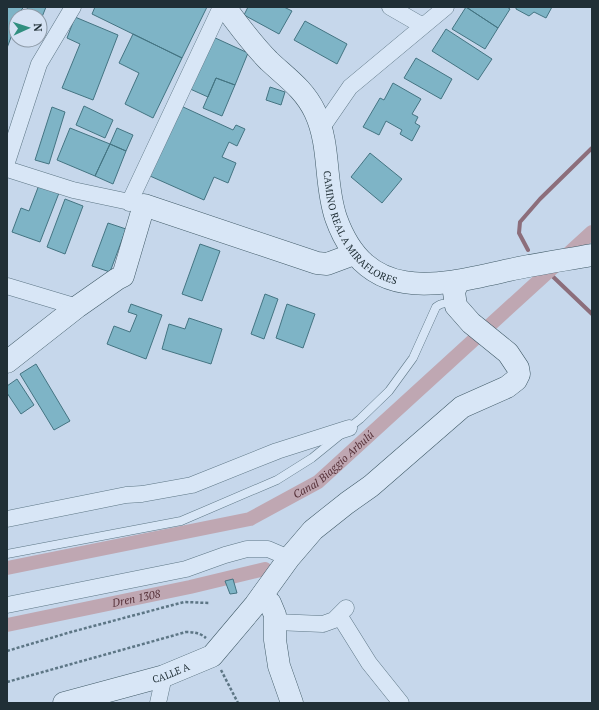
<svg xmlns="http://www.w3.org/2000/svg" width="599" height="710" font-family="'PT Serif',serif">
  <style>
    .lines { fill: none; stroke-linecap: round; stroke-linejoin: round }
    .stream { stroke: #8c6e7b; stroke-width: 4 }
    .canal { stroke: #bfa7b2; stroke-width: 14 }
    .building { fill: #7eb4c6; stroke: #447482 }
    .lane-casing { stroke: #5d7685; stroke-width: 9 }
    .street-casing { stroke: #5d7685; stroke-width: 17 }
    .secondary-casing { stroke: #405a67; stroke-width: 23 }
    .path { stroke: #5d7685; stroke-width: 2.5; stroke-dasharray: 3 2; stroke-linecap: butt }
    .lane { stroke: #d8e6f6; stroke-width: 8 }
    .street { stroke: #d8e6f6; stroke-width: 16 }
    .secondary { stroke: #d8e6f6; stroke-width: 22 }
    .labels { text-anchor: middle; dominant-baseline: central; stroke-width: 3; stroke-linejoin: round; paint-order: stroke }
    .street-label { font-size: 10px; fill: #202f36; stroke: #d5e2f3 }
    .water-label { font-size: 11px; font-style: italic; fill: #553038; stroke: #d5e2f3 }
  </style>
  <rect width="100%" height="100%" fill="#c6d7eb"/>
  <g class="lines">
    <path class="stream" d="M 528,250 L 519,233 L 520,222 L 540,199 L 592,148
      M 546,270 L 592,314"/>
    <g class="canal">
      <path id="s1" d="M 7,568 L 250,519 L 318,482 L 592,232"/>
      <path id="s2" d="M 7,625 L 190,587 L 265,569"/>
    </g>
  </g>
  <path class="building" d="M 7,7 L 24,7 L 21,10 L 19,16 L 16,16 L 16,24 L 7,48 Z
    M 28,7 L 46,7 L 40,22 L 40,16 L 24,16 Z
    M 95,7 L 207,7 L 182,58 L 92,14 Z
    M 248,7 L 284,7 L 292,11 L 279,34 L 244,15 Z
    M 466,7 L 507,7 L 510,9 L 498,28 Z
    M 466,7 L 498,28 L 485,49 L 452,29 Z
    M 516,7 L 552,7 L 546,18 L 534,12 L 529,16 L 516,9 Z
    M 75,17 L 118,35 L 93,100 L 62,88 L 80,44 L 67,38 Z
    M 305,21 L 347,44 L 337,64 L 294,40 Z
    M 446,29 L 492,59 L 478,80 L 432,51 Z
    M 133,34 L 182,58 L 153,118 L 125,104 L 139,73 L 119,63 Z
    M 211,36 L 248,53 L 235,85 L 216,78 L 208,97 L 188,88 Z
    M 416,58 L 452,79 L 441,99 L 404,78 Z
    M 216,78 L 235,85 L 222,116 L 203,108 Z
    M 393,83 L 421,99 L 412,114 L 418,117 L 415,123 L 420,126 L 412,141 L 400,134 L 402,130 L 386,121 L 379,135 L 363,127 L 380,98 L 384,100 Z
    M 270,87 L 285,92 L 281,105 L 266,100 Z
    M 84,106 L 113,120 L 105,138 L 76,125 Z
    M 181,106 L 233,130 L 236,125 L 245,129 L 237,146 L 229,142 L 222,157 L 236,163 L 228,183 L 214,177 L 204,200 L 150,176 Z
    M 52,107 L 65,112 L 49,164 L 35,160 Z
    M 70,128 L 110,144 L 95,176 L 57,160 Z
    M 117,128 L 133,135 L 126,151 L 110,144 Z
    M 110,144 L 126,151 L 113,184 L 95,176 Z
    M 370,153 L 402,179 L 382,203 L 351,177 Z
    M 39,185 L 59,193 L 40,242 L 12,232 L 21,208 L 29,211 Z
    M 65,199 L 83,206 L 65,254 L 47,247 Z
    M 108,223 L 126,229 L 110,272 L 92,266 Z
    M 200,244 L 220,251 L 202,301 L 182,294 Z
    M 265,294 L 278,299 L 264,339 L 251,334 Z
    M 131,304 L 162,315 L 146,359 L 107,344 L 114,326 L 130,332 L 137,315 L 128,312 Z
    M 287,304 L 315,314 L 303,348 L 276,338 Z
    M 189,318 L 222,329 L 211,364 L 162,349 L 169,324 L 185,329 Z
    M 36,364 L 70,421 L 54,430 L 20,374 Z
    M 17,379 L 34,405 L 21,414 L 7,393 L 7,386 Z
    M 233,579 L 237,593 L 230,594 L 225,581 Z"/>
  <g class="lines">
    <defs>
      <path id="lane" d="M 7,554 L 181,521 L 277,480 L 312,458 L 360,419 L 389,391 L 413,358 L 436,307 C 442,302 447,303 454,305"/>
      <path id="street" d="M 390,7 L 423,26
        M 321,129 L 350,87 L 446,7
        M 7,162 L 39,64 L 73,7
        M 7,169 L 73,190 L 139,204
        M 129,203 L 221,7
        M 7,286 L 77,307
        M 7,519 L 126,495 L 142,494 L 192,485 L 277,451 L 349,428
        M 7,605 L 186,569 L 225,555 L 247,549 L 268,549 L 289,558
        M 339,615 L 369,663 L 401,703
        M 275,622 L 323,624 L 334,620 L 346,608
        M 158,703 L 164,676"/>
      <g id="secondary">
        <path id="s3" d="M 225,7 C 239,26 252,44 269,61 C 287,78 304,89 315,112 C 331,146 324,183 336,218 C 367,305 438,286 509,270 C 536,264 564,260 592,255"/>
        <path d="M 7,362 L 77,307 L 117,279 L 123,276 L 144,205 L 317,263 L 327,264 L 354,254"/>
        <path d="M 262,596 L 270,603 L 275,615 L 275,640 L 279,666 L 292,703"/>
        <path id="s4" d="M 64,703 L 164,676 L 212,656 L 255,605 L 289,558 L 313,530 L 347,503 L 371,486 L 462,407 L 507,387 L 516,380 L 519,374 L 518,368 L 508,353 L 471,323 L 456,306 L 454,292 L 458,282"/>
      </g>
    </defs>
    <use href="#lane" class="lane-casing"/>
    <use href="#street" class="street-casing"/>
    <use href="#secondary" class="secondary-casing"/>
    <path class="path" d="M 7,651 L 71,632 L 184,602 L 209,603
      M 221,670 L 238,703
      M 7,682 L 186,632 C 194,632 200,633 206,638"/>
    <use href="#lane" class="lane"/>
    <use href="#street" class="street"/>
    <use href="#secondary" class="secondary"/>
  </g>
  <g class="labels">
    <g class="street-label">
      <text stroke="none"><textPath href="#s3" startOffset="269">CAMINO REAL A MIRAFLORES</textPath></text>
      <text stroke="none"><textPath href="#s4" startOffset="111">CALLE A</textPath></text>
    </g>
    <g class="water-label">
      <text stroke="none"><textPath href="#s1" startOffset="348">Canal Biaggio Arbulú</textPath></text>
      <text stroke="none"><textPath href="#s2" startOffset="132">Dren 1308</textPath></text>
    </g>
  </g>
  <rect width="599" height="710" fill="none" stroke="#202f36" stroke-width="16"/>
  <g transform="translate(28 28) rotate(87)"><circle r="19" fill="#d5e2f3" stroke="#8d9aa7"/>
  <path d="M0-3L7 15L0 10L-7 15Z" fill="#318f7f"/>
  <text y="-6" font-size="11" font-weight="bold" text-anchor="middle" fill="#202f36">N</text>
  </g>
</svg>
